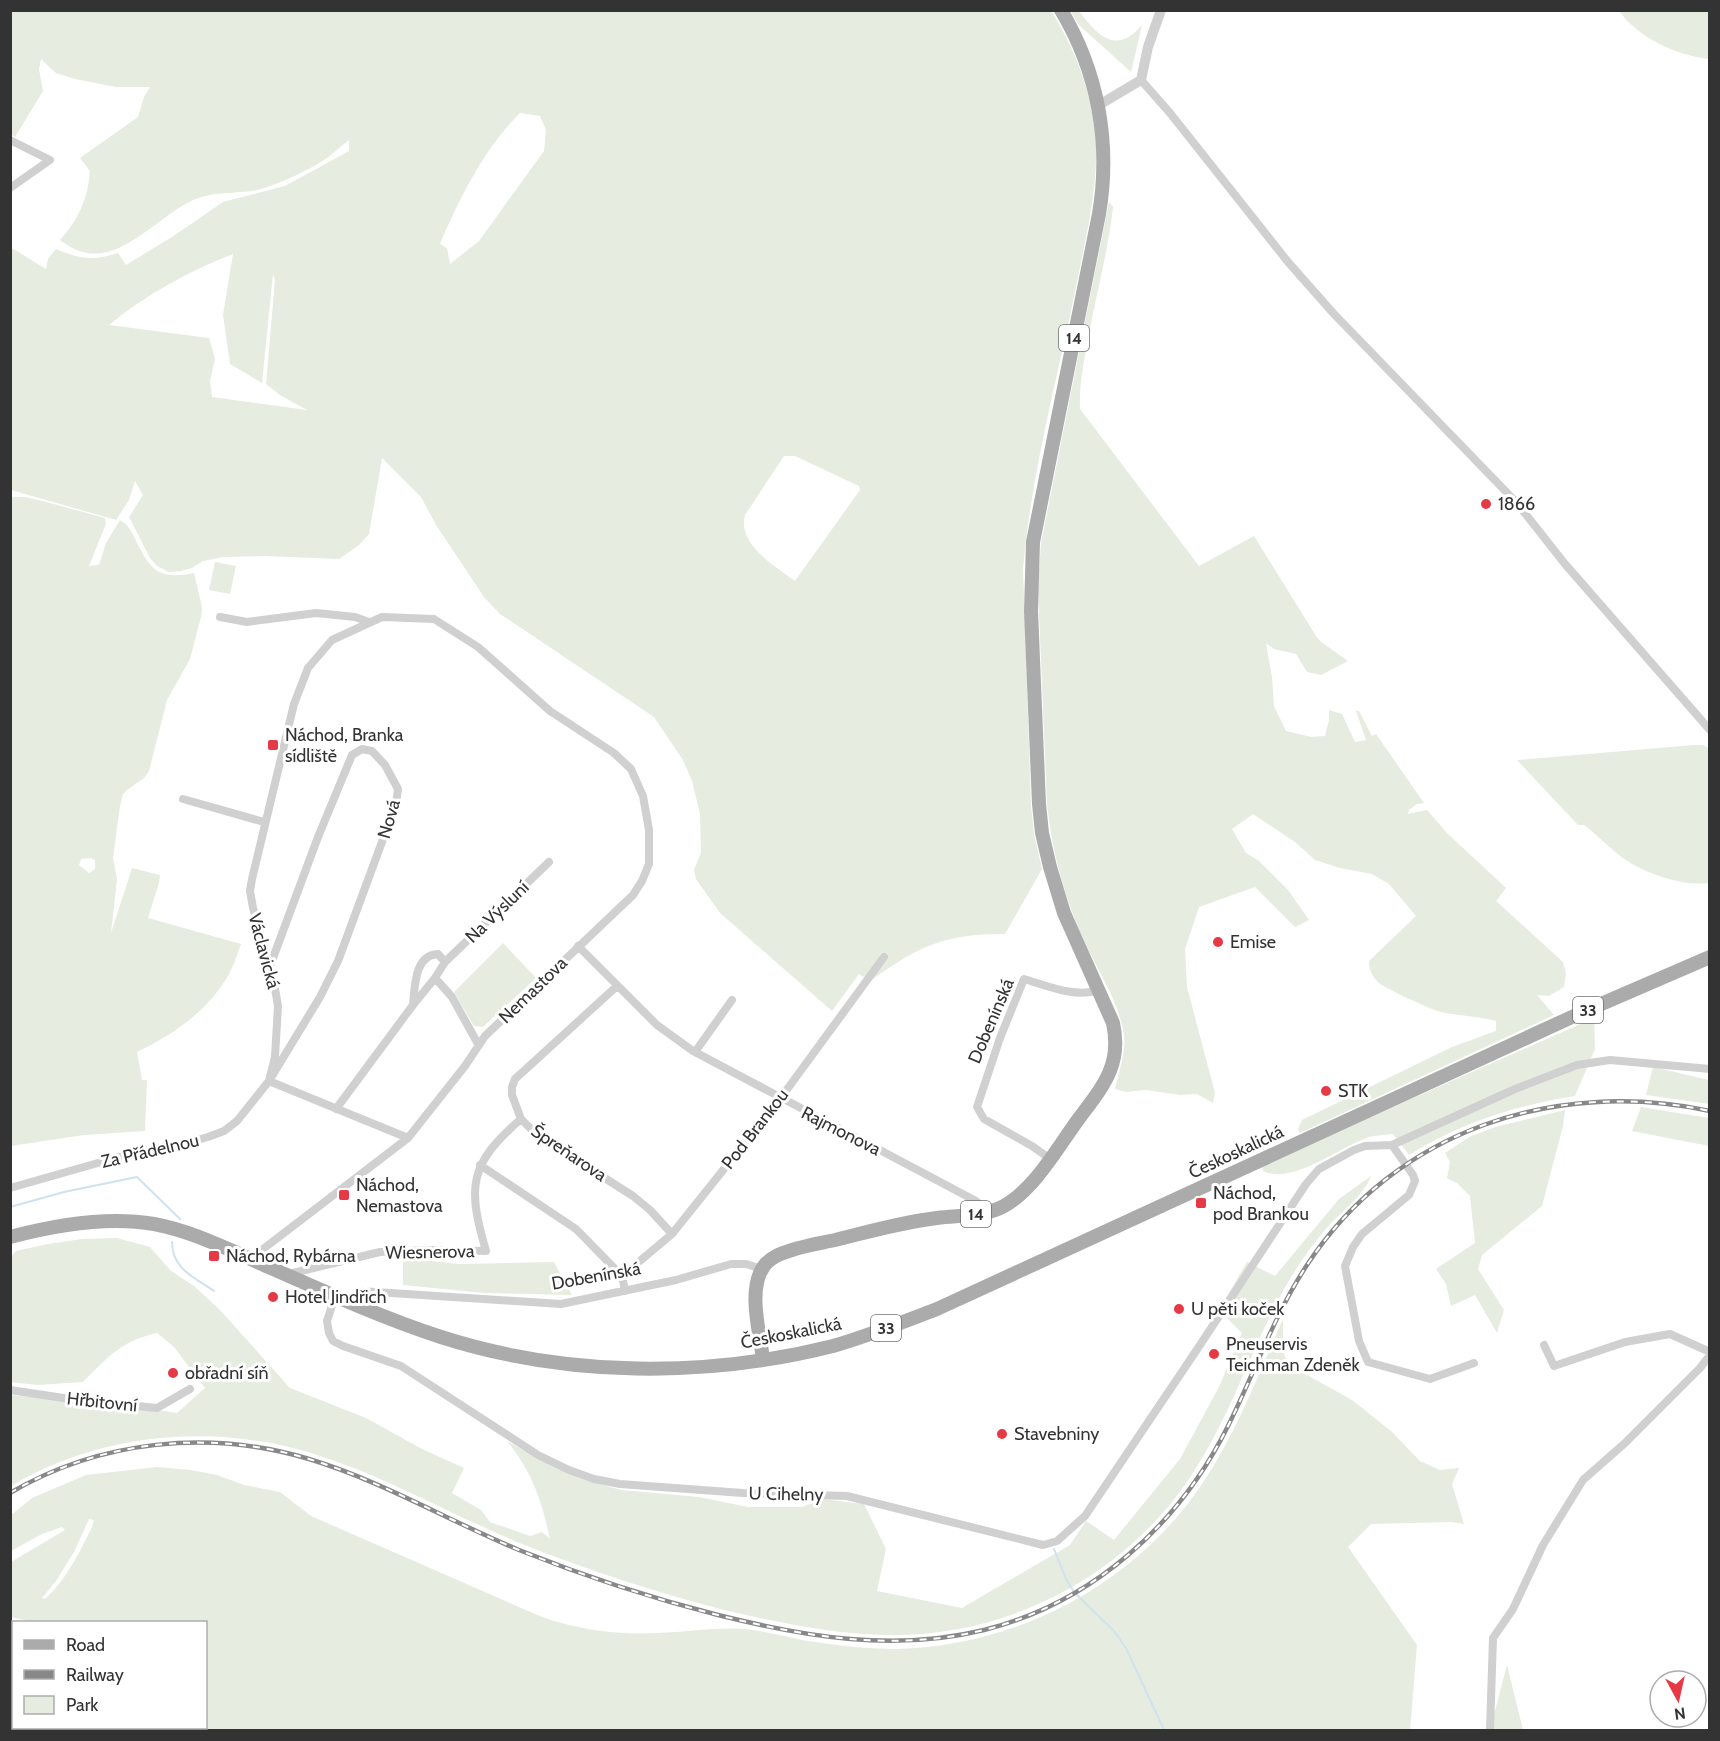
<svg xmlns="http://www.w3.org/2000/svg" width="1720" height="1741" font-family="Cabin,sans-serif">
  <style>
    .green { fill: #e6ecdf; fill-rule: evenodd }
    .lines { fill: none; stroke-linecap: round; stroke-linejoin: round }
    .stream { stroke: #cfe2ee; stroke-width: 2 }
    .minor { stroke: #d0d0d0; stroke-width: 8 }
    .tertiary { stroke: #d0d0d0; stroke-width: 10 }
    .primary { stroke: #ababab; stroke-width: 14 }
    .rail-casing { stroke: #888; stroke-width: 4.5 }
    .rail { stroke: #fff; stroke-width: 2; stroke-dasharray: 7; stroke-linecap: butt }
    .poi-dot { fill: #e63946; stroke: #fff; stroke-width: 2 }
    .labels { text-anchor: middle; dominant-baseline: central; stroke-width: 6; stroke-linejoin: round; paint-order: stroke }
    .shield { fill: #fff; stroke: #707070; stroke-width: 1.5 }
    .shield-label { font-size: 16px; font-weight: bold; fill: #333 }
    .poi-label { font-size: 18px; fill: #333; stroke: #fff; text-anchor: start }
    .street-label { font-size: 18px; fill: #333; stroke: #fff }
  </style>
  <rect width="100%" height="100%" fill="#fff"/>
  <path class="green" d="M 11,11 L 1051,11 C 1077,52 1094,98 1096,148 C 1097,195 1085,241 1076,287 C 1057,380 1031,474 1023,569 L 1031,805 L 1034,834 L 1042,869 L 1005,934 C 943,934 919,946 870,981 L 859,974 L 832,1011 L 720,913 L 696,879 L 694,870 L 701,853 L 700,814 L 692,781 L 683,760 L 654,717 L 500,614 L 484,597 L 436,525 L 421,497 L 382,458 L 369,534 L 359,545 L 339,559 L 265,556 L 223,557 L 203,561 L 192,568 L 181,571 L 169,572 L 157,566 L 150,558 L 129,517 L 143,495 L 135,481 L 129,500 L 116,520 L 11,490 L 10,247 L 46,269 L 48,259 L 56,249 C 80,259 93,261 118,253 L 126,265 L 175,235 L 223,202 L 285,186 L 349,151 L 349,140 C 341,146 333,154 324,160 C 307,171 277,185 257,190 C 236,194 213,191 193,200 C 149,221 110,280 60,240 C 78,220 88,199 90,171 L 80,158 L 138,117 L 144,97 L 150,87 L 116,87 L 75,79 L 56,73 L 41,59 L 39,69 L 43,91 L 15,137 L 11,134 ZM 520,113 L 540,116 L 546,130 L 544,151 L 479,241 L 450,264 L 447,248 L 440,244 C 459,199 485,147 520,113 ZM 233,254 L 223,315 L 230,364 L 262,383 L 273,274 L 275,280 L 266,384 L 280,395 L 307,410 L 212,397 L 210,381 L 215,359 L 209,338 L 109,325 C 145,295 189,271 233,254 ZM 784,456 L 795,456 L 859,486 L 860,490 L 795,581 C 775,566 737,544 745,515 Z
    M 1070,11 L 1079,11 C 1097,35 1116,56 1142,25 L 1131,72 L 1079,25 Z
    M 1619,11 L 1709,11 L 1709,59 C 1676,55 1640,39 1619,11 Z
    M 1109,202 L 1113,207 C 1108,253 1095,298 1087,344 C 1083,366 1079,387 1080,409 L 1199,566 L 1254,536 L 1316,636 L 1321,642 L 1348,661 L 1321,675 L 1307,672 L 1296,654 L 1274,649 L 1266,643 L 1272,677 L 1274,706 L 1286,731 L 1311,737 L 1325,736 L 1329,720 L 1329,710 L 1342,714 L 1355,742 L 1366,740 L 1356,711 L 1359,711 L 1372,736 L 1376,734 L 1424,803 L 1417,804 L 1409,810 L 1408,814 L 1427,810 L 1448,834 L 1506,888 L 1496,901 L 1563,962 L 1566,974 L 1564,987 L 1549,996 L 1537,995 L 1554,1015 L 1300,1133 L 1298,1129 L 1302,1120 L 1452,1047 L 1496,1031 L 1496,1021 C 1478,1016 1459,1016 1441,1012 C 1432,1010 1382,987 1378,982 C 1372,976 1369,970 1369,961 L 1416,916 L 1389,884 L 1372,874 L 1340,868 L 1315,860 L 1295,842 L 1253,814 L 1232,829 L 1246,853 L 1259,861 L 1288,890 L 1309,920 L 1295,927 L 1255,887 L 1199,907 L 1185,949 L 1187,987 L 1215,1093 L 1213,1103 L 1197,1094 L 1180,1095 L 1146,1090 L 1126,1092 L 1115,1089 C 1119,1072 1126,1052 1124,1035 C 1119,1003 1100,974 1086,945 C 1065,900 1052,853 1047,804 L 1038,588 L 1041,543 Z
    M 11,497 L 24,497 L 43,501 L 105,518 L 106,524 L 89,566 L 99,565 L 106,543 L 120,520 C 128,525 131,530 135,539 C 151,571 158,580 194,573 L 202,607 L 201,617 L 190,659 L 167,700 L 149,771 L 144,778 L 127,790 L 123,794 L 120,806 L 113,858 L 117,879 L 111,933 L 132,868 L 160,875 L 159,883 L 148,918 L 241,944 C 237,954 234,965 229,974 C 208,1011 174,1034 137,1052 L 142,1080 L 147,1080 L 145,1131 L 84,1135 L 11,1146 ZM 91,858 L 95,860 L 95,869 L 89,873 L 79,865 L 81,859 Z
    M 215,562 L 236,566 L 230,594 L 209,590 Z
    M 1694,745 L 1703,745 L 1709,748 L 1709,883 C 1685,886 1653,876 1632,864 C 1615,854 1600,837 1584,825 L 1578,825 L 1517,760 Z
    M 503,943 L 536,978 L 483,1027 L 474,1026 L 454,992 Z
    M 1594,1018 L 1595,1049 L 1575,1096 C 1514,1106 1462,1122 1409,1155 L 1393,1134 C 1385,1135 1377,1135 1369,1137 C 1341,1146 1291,1186 1263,1171 L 1262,1165 Z
    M 1653,1067 L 1709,1080 L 1709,1104 L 1646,1095 Z
    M 1641,1107 L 1709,1118 L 1709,1146 L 1632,1131 Z
    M 1565,1110 L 1563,1126 L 1542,1206 L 1482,1255 L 1478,1269 L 1504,1310 L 1497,1333 L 1475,1295 L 1451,1306 L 1446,1284 L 1436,1269 L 1475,1243 L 1470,1196 L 1457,1183 L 1447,1178 L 1450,1162 L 1445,1153 L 1471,1136 L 1499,1126 Z
    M 1371,1176 C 1363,1197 1339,1213 1324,1231 C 1303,1256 1285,1285 1271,1314 C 1240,1378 1218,1445 1172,1502 C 1105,1585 1001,1635 894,1635 C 836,1635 780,1623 724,1610 C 655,1592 587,1570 522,1544 C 451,1515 384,1475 311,1453 C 212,1423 100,1433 11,1486 L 11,1395 L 139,1407 L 177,1413 L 205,1388 L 174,1347 L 157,1333 C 121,1341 108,1357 83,1382 L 37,1385 L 11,1382 L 11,1257 L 16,1251 L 48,1244 L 82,1239 L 117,1238 L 150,1247 L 171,1271 L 194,1286 L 220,1310 L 290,1388 L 366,1418 L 422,1449 L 464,1468 L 452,1493 L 481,1510 L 490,1522 L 530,1536 L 542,1532 L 550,1539 C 542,1501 532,1472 507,1441 L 537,1458 L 579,1478 L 621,1490 L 699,1497 L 748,1507 L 802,1507 L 823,1499 L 864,1504 L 886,1549 L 877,1591 L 962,1608 L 1070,1545 L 1086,1521 L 1114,1540 L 1180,1459 L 1219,1387 L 1242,1333 L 1219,1310 L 1247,1262 L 1275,1276 L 1339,1199 Z
    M 403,1258 L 459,1264 L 554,1262 L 572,1295 L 484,1293 L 403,1285 Z
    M 1283,1319 L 1283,1352 L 1289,1365 L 1352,1400 L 1391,1431 L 1420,1461 L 1440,1470 L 1459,1468 L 1452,1484 L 1464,1524 L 1452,1522 L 1371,1524 L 1348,1547 L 1417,1645 L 1410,1730 L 22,1730 L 23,1728 L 206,1728 L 206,1622 L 33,1622 L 11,1617 L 11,1562 L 65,1530 L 62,1527 L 42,1534 L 11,1551 L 11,1515 L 32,1498 L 86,1475 L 157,1467 L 191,1470 L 217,1475 L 244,1485 L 280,1492 L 311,1516 L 542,1617 C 579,1630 619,1635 658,1633 C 687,1632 716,1627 744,1629 C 764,1631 783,1636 802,1640 C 833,1645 865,1649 897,1649 C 1020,1646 1139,1582 1206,1478 C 1238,1429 1259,1373 1283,1319 ZM 89,1519 L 94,1520 L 92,1527 C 79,1553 67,1579 45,1599 L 42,1598 L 56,1581 L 74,1552 Z
    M 1507,1665 L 1523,1730 L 1490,1730 Z"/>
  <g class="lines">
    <path class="stream" d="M 10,1207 L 64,1192 L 137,1177 L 180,1219
      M 172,1242 C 172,1269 194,1277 214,1291
      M 1054,1549 L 1066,1579 L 1074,1592 L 1114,1631 L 1126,1648 L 1164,1730"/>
    <path class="minor" d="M 1141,80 L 1170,113 L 1288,262 L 1334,314 L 1516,502 L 1565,564 L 1710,730
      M 10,140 L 50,160 L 10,188
      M 220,617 L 247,622 L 316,613 L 355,617 L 369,622
      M 183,799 L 264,822
      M 578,946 L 657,1025 L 693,1051 L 976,1201 L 981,1205 L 983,1213
      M 445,962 L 549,862
      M 435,978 L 452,997 L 478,1044
      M 617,986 L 515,1079 L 512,1087 L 512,1095 L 521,1119 L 537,1135 L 633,1196 L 650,1210 L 672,1234
      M 695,1052 L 732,1000
      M 269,1081 L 408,1138
      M 336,1109 L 413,1005 L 435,978 L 445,962 L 438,954 C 414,955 415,987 413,1005
      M 1392,1145 L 1413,1175 L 1415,1181 L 1409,1195 L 1362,1234 L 1353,1247 L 1345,1266 L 1359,1341 L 1368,1362 L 1430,1379 L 1474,1363
      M 1049,1158 L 1032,1146 L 984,1119 L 977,1107 L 1000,1038 L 1024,979 C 1048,986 1075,998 1100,990
      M 480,1165 L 576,1229 L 622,1276
      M 10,1188 L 133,1153 L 183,1144 L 208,1137 L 224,1131 L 237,1121 L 269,1081 L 320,997 L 338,961 L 396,804 L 398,789 L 385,765 L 372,751 L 362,749 L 352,755 L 318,837 L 270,966
      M 250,1259 L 408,1138 L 465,1066 L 485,1036 L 633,895 L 642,881 L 649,864 L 649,830 L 643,796 L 631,769 L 614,753 L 550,711 L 478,647 L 434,619 L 382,617 L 332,640 L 308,668 L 294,704 L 252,879 L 250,891 L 253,908 L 274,983 L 278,1006 L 275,1057 L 269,1081
      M 289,1274 L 380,1252 L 431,1250 L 486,1251 C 467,1186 469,1164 521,1119
      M 360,1291 L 561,1304 L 676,1280 L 731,1264 L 746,1264 L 762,1269
      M 625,1291 L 622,1276 L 672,1234 L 780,1099 L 884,957
      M 335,1296 L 327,1321 L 329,1333 L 333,1341 L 343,1346 L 401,1366 L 538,1455 L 569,1470 L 594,1479 L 620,1484 L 743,1493 L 847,1496 L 1043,1545 L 1057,1541 L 1085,1516 L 1200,1345 L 1306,1184 L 1319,1169 L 1354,1150 L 1365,1146 L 1392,1145 L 1515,1089 L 1577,1065 L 1610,1060 L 1710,1069
      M 1544,1345 L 1554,1366 L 1625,1342 L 1670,1334 L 1710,1352
      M 10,1390 L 77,1400 L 157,1408 L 190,1389
      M 1490,1730 L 1493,1638 L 1513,1609 L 1543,1545 L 1583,1480 L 1625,1443 L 1700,1368 L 1710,1355"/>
    <path class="tertiary" d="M 1099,105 L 1141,80 L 1148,47 L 1161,10"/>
    <path class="primary" d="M 10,1237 C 55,1225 108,1216 154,1224 C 192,1231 227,1249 262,1264 C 321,1290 380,1317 441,1337 C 566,1377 706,1378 833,1346 C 868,1336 903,1322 937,1309 L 1585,1011 L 1710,957
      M 763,1359 C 760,1333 747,1289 764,1266 C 767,1262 772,1258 778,1255 C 795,1247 816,1244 835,1240 C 868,1232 902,1222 937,1218 C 959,1215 984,1217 1004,1206 C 1035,1189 1059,1145 1080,1117 C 1104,1085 1122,1064 1113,1023 L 1064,913 L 1050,867 L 1042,833 L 1039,804 L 1031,611 L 1033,542 L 1099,214 C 1111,143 1098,72 1061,10"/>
    <defs>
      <path id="rail" d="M 10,1493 C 100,1440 210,1429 309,1459 C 382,1481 449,1521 519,1550 C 584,1576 651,1598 718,1615 C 806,1637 894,1652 984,1630 C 1092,1603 1179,1525 1228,1426 C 1255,1372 1274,1315 1307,1265 C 1396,1130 1555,1078 1710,1111"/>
    </defs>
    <use href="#rail" class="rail-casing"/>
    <use href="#rail" class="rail"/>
  </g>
  <g class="poi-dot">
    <circle cx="1486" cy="504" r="6"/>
    <rect x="267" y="739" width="12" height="12" rx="3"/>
    <circle cx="1218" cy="942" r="6"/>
    <circle cx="1326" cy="1091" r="6"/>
    <rect x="338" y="1189" width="12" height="12" rx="3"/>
    <rect x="1195" y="1197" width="12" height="12" rx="3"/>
    <rect x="208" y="1250" width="12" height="12" rx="3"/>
    <circle cx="273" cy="1297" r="6"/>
    <circle cx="1179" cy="1309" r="6"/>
    <circle cx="1214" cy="1354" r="6"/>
    <circle cx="173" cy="1373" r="6"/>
    <circle cx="1002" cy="1434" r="6"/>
  </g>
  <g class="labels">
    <g class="shield">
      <rect x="1059" y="325" width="30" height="26" rx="4.5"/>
      <rect x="1573" y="997" width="30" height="26" rx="4.5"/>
      <rect x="961" y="1201" width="30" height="26" rx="4.5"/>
      <rect x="871" y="1315" width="30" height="26" rx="4.5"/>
    </g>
    <g class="shield-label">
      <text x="1074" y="338">14</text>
      <text x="1588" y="1010">33</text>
      <text x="976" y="1214">14</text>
      <text x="886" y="1328">33</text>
    </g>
    <g class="poi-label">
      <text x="1498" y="504">1866</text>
      <text x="285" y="735">Náchod, Branka<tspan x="285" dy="21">sídliště</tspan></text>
      <text x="1230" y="942">Emise</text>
      <text x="1338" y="1091">STK</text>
      <text x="356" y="1185">Náchod,<tspan x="356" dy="21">Nemastova</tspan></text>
      <text x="1213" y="1193">Náchod,<tspan x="1213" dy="21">pod Brankou</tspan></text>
      <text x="226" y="1256">Náchod, Rybárna</text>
      <text x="285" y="1297">Hotel Jindřich</text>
      <text x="1191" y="1309">U pěti koček</text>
      <text x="1226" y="1344">Pneuservis<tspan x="1226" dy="21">Teichman Zdeněk</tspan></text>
      <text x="185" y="1373">obřadní síň</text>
      <text x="1014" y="1434">Stavebniny</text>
    </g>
    <g class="street-label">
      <text transform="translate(389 819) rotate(-74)">Nová</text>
      <text transform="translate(497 912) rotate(-44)">Na Výsluní</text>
      <text transform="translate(264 951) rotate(75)">Václavická</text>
      <text transform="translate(533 990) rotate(-44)">Nemastova</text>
      <text transform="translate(991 1021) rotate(-67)">Dobenínská</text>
      <text transform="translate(755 1129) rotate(-52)">Pod Brankou</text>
      <text transform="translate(841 1131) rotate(27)">Rajmonova</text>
      <text transform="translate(150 1151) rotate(-13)">Za Přádelnou</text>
      <text transform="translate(1236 1152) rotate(-25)">Českoskalická</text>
      <text transform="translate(569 1153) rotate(34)">Špreňarova</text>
      <text transform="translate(430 1252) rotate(-1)">Wiesnerova</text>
      <text transform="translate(596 1276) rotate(-10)">Dobenínská</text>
      <text transform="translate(791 1333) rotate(-11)">Českoskalická</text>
      <text transform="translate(102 1402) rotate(6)">Hřbitovní</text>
      <text transform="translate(786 1494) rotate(1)">U Cihelny</text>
    </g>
  </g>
  <rect width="1720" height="1741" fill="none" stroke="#333333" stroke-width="24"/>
  <rect x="12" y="1621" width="195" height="108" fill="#ffffff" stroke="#adadad" stroke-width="1.5"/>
  <rect x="24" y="1640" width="30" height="9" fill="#ababab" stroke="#adadad" stroke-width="1.5"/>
  <text x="66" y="1651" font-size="18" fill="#333333">Road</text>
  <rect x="24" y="1670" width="30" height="9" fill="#888888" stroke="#adadad" stroke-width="1.5"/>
  <text x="66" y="1681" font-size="18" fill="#333333">Railway</text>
  <rect x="24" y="1696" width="30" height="18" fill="#e6ecdf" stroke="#adadad" stroke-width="1.5"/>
  <text x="66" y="1711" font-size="18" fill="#333333">Park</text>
  <g transform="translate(1678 1699) rotate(172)"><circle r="28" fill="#ffffff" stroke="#adadad" stroke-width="1.5"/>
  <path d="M0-4.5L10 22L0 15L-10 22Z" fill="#e63946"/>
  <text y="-9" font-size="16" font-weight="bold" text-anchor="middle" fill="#333333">N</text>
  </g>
</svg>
